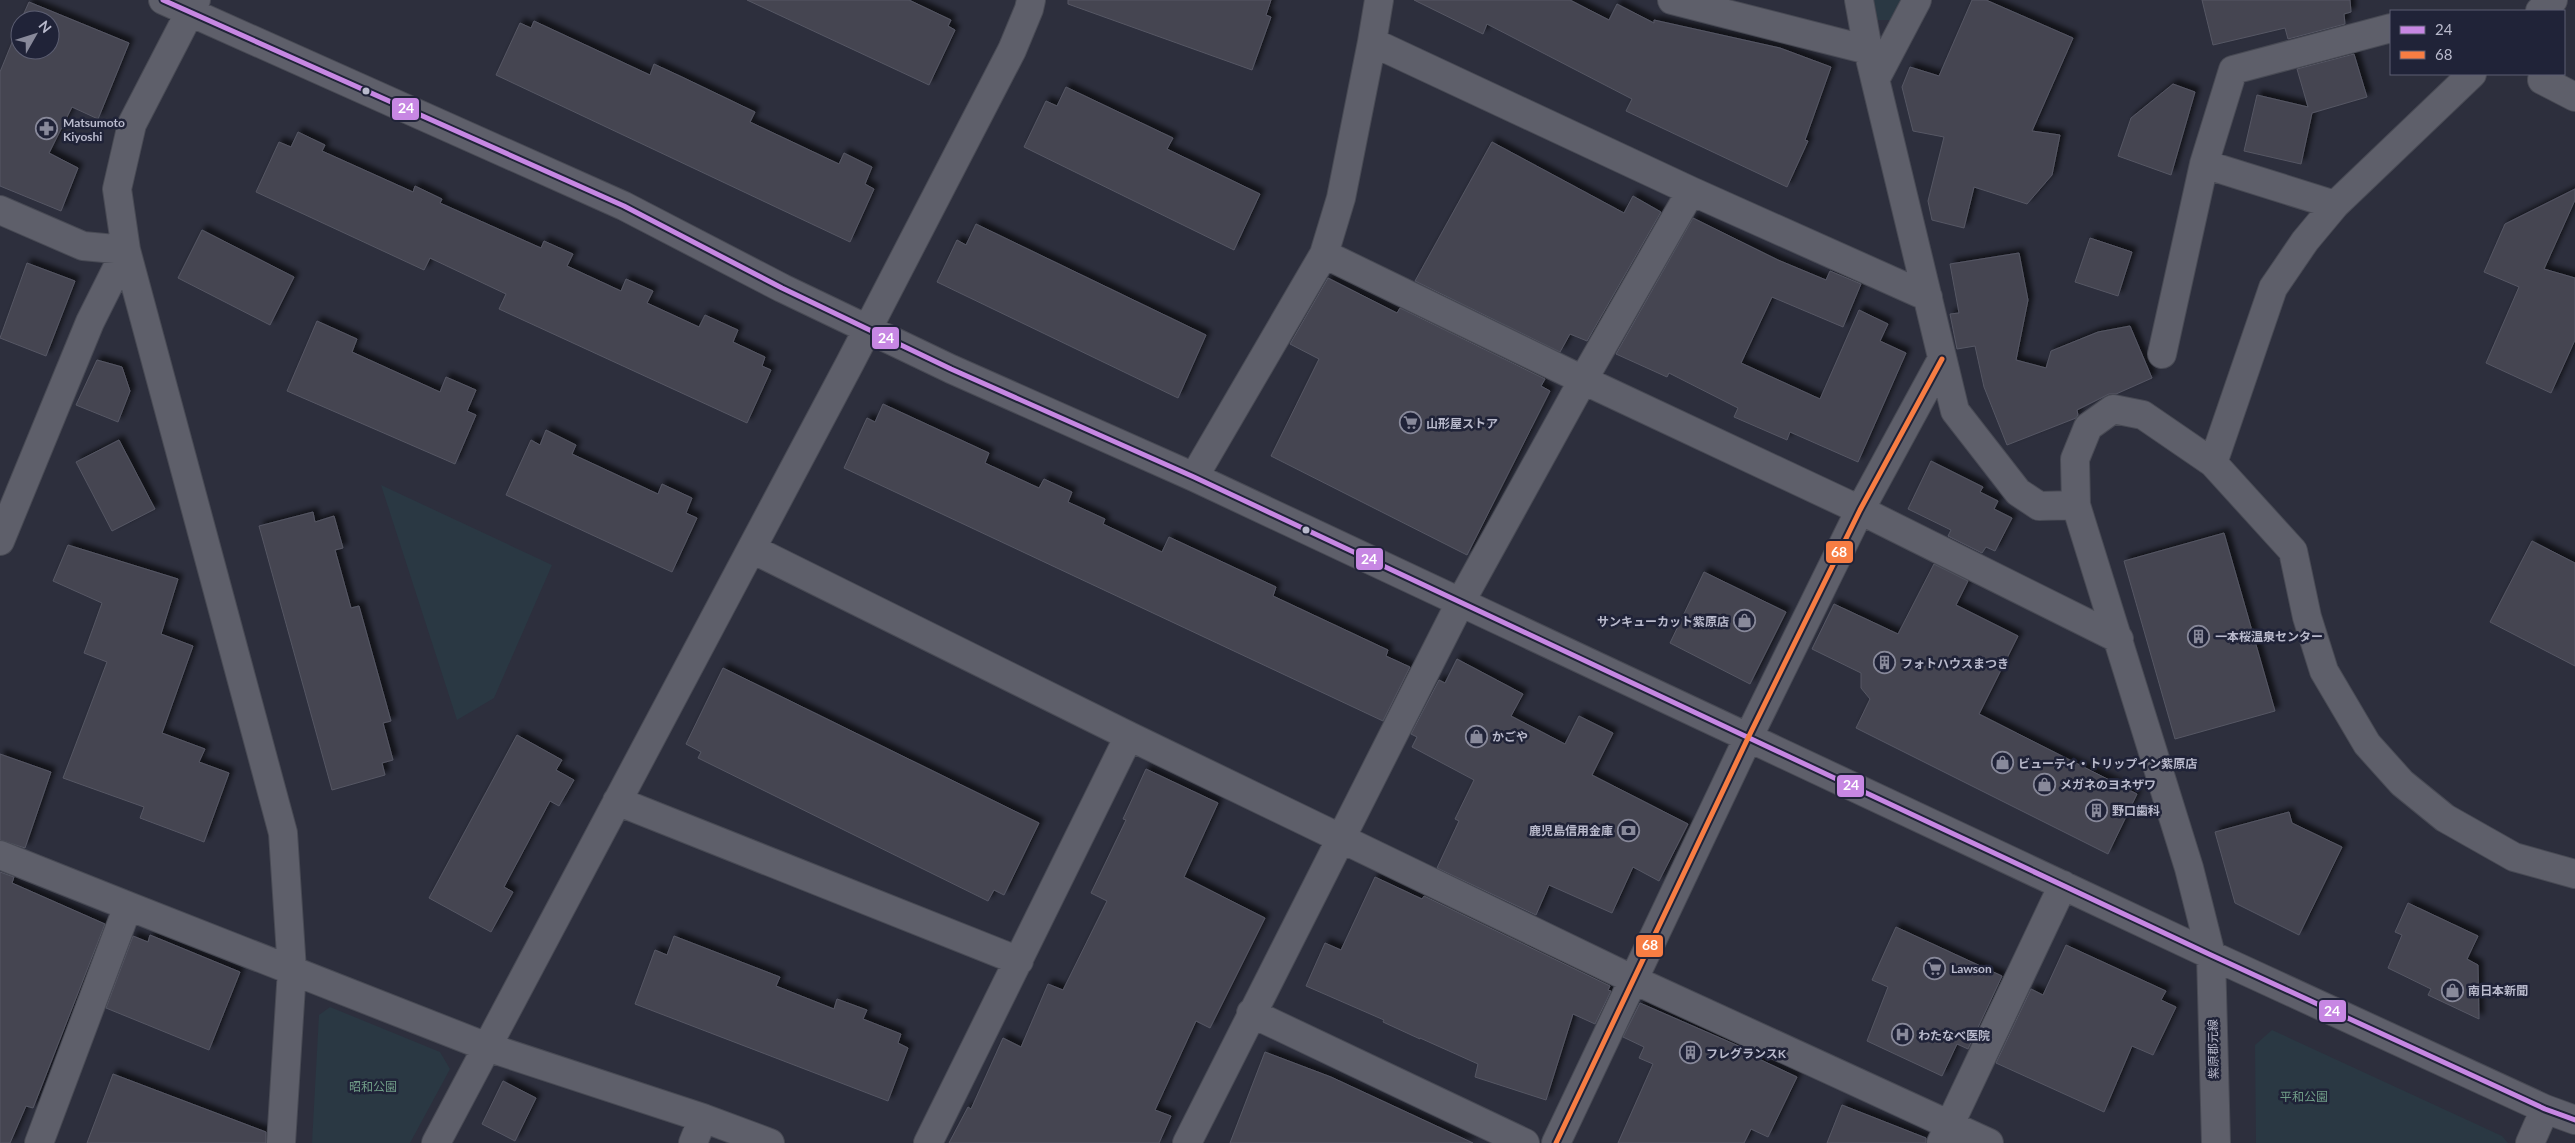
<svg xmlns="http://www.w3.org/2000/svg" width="2575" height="1143" font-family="Lato,'Noto Sans JP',sans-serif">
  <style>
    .green { fill: #2a3843 }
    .building { fill: #444551; stroke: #565764; filter: url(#shadow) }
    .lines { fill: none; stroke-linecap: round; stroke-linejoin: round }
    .minor-casing { stroke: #484a54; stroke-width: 30 }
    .minor { stroke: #5e5f6a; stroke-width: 28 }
    .bus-1-casing { stroke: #202338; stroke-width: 9 }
    .bus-2-casing { stroke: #202338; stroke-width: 9 }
    .bus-1 { stroke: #c787e3; stroke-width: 5 }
    .bus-2 { stroke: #f77d43; stroke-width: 5 }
    .bus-dot { fill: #b9bacc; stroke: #202338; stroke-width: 2 }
    .labels { text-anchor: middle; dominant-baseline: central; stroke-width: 5; stroke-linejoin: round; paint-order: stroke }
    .poi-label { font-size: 12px; font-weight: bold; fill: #b9bacc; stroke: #202338; text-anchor: start }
    .street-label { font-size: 12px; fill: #b9bacc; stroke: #202338 }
    .park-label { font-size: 12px; fill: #709d88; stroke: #202338 }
    .line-badge { stroke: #202338; stroke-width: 2 }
    .badge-label { font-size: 14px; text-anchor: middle; font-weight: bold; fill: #fff }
  </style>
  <defs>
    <filter id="shadow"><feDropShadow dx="4.5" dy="-4.5" stdDeviation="2.5" flood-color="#0009"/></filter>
  </defs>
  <rect width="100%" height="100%" fill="#2d2f3d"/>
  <path class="green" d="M 1872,0 L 1904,0 L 1893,20 L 1876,20 Z
    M 381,485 L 552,565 L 494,698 L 457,720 Z
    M 330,1007 L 440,1052 L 450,1069 L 410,1143 L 312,1143 L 319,1015 Z
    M 2272,1030 L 2502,1136 L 2508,1143 L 2256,1143 L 2255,1045 Z"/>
  <path class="building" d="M 747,0 L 909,0 L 951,20 L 948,26 L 955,30 L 929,85 Z
    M 1068,0 L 1271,0 L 1266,15 L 1271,17 L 1252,70 L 1068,4 Z
    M 1414,0 L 1570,0 L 1609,20 L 1617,4 L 1654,23 L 1654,20 L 1780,48 L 1831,67 L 1805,140 L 1808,141 L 1787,187 L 1626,111 L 1632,99 L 1487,24 L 1483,34 Z
    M 1972,0 L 1986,0 L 2073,38 L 2032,131 L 2060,135 L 2052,175 L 2027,204 L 1974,187 L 1964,228 L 1932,220 L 1928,201 L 1944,137 L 1913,131 L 1902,87 L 1910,67 L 1939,76 Z
    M 2202,0 L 2350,0 L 2351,12 L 2344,14 L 2345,24 L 2288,39 L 2285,28 L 2213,45 Z
    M 29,2 L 129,43 L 98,119 L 72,107 L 49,153 L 78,168 L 61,211 L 0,186 L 0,72 L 20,23 L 20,50 L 50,50 L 50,20 L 21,20 Z
    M 534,21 L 650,75 L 654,64 L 682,77 L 755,112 L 750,122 L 839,164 L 844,153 L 872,167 L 865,184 L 874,189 L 850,242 L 496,75 L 520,23 L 531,28 Z
    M 2354,54 L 2367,97 L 2312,113 L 2301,164 L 2244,151 L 2257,95 L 2308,107 L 2297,69 Z
    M 2173,84 L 2195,92 L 2171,175 L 2118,156 L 2131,118 Z
    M 1066,87 L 1173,138 L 1167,149 L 1260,194 L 1234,250 L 1024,147 L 1046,101 L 1057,106 Z
    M 298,132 L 325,145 L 322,151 L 413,192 L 415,186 L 442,199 L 440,203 L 541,248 L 544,241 L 573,254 L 567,266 L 621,291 L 626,279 L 653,291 L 647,303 L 699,327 L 705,315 L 738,330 L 733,342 L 765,357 L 762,366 L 771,370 L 747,423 L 499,309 L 506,294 L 430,258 L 424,270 L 256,192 L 279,142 L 291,147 Z
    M 1492,142 L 1624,213 L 1633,196 L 1661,212 L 1587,341 L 1570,334 L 1560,352 L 1415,281 Z
    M 2575,189 L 2575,200 L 2544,269 L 2575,278 L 2575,340 L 2551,393 L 2486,363 L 2519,287 L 2484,272 L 2505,224 Z
    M 1693,218 L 1778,260 L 1826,280 L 1830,271 L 1861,284 L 1843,327 L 1772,297 L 1741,363 L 1820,399 L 1859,310 L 1888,324 L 1880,341 L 1906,353 L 1858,462 L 1790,432 L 1787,440 L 1734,417 L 1738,408 L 1669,373 L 1667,377 L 1616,354 Z
    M 976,224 L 1206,335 L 1178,398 L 937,282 L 957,240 L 966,245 Z
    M 202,230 L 294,277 L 270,325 L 178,278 Z
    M 2090,238 L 2132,252 L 2118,296 L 2075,282 Z
    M 2019,253 L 2028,300 L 2016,360 L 2046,368 L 2051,351 L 2098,332 L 2130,326 L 2152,378 L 2116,394 L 2109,394 L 2077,410 L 2078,415 L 2076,418 L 2007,445 L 1984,387 L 1975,346 L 1957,349 L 1950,314 L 1959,313 L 1950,264 Z
    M 27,263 L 75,281 L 46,356 L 0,338 Z
    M 1328,278 L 1397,313 L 1400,308 L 1545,379 L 1541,386 L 1550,391 L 1467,555 L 1271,456 L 1319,359 L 1290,344 Z
    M 317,321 L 357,339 L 352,352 L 440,392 L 446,377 L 476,390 L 467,411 L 476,415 L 455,464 L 287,391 Z
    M 97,360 L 122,367 L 130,391 L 118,422 L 76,405 Z
    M 883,404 L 989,453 L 985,463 L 1039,488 L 1044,479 L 1072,492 L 1068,502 L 1105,519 L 1103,524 L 1162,552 L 1169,537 L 1276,587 L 1273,596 L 1388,650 L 1386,656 L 1410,667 L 1383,721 L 844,468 L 867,418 L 875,422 Z
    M 546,430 L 576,445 L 572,454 L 658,494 L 662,484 L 692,498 L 686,513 L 697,518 L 672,572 L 506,495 L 531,440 L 540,445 Z
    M 119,440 L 155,509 L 112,531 L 76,462 Z
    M 1931,461 L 1983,487 L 1980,492 L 1998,501 L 1994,509 L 2012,518 L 1995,551 L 1986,547 L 1982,553 L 1948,536 L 1951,530 L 1908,509 Z
    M 313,512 L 315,522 L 334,516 L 343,548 L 335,550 L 351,608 L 359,606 L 391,721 L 383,723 L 393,760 L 382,763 L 385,775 L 332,790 L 259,526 Z
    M 2224,533 L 2275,711 L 2175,739 L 2124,561 Z
    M 2532,541 L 2575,563 L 2575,666 L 2490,622 Z
    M 68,545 L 178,579 L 161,634 L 193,646 L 162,733 L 205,749 L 199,762 L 229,773 L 204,842 L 140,818 L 144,807 L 63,778 L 107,662 L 84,653 L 102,603 L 53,581 Z
    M 1934,564 L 1968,581 L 1956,605 L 2018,636 L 1979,714 L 2137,794 L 2108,854 L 1856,728 L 1870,699 L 1861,688 L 1861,673 L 1812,649 L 1834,604 L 1898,634 Z
    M 1704,572 L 1786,612 L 1750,684 L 1670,643 Z
    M 1457,659 L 1523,694 L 1511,716 L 1565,744 L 1579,716 L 1613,733 L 1592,775 L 1688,824 L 1659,881 L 1633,867 L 1612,913 L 1549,885 L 1536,915 L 1437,868 L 1459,821 L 1455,819 L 1474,780 L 1412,747 L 1417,737 L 1411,734 L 1439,680 L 1445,683 Z
    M 723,668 L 1039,823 L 1004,895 L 994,890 L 988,901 L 698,758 L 701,752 L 686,744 Z
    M 517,735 L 562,760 L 556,770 L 574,780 L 559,806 L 550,801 L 504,887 L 513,892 L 491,932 L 429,898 Z
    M 0,754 L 51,772 L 25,848 L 0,840 Z
    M 1146,769 L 1218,803 L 1184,877 L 1265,918 L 1210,1028 L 1196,1021 L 1155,1110 L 1171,1116 L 1159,1143 L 949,1143 L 968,1107 L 971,1109 L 1003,1038 L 1021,1047 L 1048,984 L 1063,990 L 1107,901 L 1091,893 L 1126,820 L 1123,819 Z
    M 2289,812 L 2292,823 L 2342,847 L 2299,935 L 2235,903 L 2215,832 Z
    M 0,872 L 14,877 L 12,883 L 105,924 L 33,1108 L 26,1106 L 10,1143 L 0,1143 Z
    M 1375,877 L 1422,899 L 1424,896 L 1610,986 L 1608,990 L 1611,991 L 1595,1024 L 1573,1014 L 1546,1100 L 1475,1077 L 1478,1064 L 1420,1038 L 1420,1039 L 1383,1022 L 1384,1020 L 1306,986 L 1325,943 L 1341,950 Z
    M 2408,903 L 2478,936 L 2467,959 L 2478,965 L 2479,1019 L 2428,995 L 2431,989 L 2388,968 L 2402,935 L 2395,932 Z
    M 1896,927 L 2002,976 L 1968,1049 L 1957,1044 L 1942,1076 L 1867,1041 L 1888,987 L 1872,980 Z
    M 150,935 L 240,972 L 209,1050 L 106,1008 L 133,936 L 148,942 Z
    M 674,936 L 780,977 L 776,986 L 834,1009 L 837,999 L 867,1010 L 863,1019 L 901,1034 L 898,1043 L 908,1048 L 888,1101 L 635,1004 L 655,950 L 667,955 Z
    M 2066,945 L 2166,991 L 2161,1000 L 2176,1007 L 2153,1055 L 2132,1046 L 2104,1112 L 1996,1063 L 2031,989 L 2043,995 Z
    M 1640,1003 L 1741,1047 L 1740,1050 L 1797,1077 L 1768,1137 L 1751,1129 L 1744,1143 L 1618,1143 L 1653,1064 L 1639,1058 L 1644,1047 L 1623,1037 Z
    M 1265,1052 L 1331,1077 L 1473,1143 L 1230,1143 Z
    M 113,1074 L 266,1132 L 266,1143 L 87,1143 Z
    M 503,1081 L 536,1098 L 515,1141 L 482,1124 Z
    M 1842,1105 L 1926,1138 L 1926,1143 L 1827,1143 Z"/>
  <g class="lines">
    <defs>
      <path id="minor" d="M 163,0 L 624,206 L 782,288 L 951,369 L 1194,477 L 2211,955 L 2545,1109 L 2575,1120
        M 196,0 L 132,124 L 117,189 L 126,250 L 283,833 L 292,970 L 281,1143
        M 1672,0 L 1868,50
        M 1859,0 L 1868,50 L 1955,411 L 2018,492 L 2039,506 L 2076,505
        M 2540,11 L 2553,0
        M 1372,42 L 1691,191 L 1928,297
        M 1876,78 L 1917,0
        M 2542,80 L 2575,97
        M 2335,205 L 2204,164 L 2233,70 L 2391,28
        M 0,210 L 83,246 L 126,250 L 90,322 L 0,541
        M 1324,254 L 1583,380 L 1860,510 L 2119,639
        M 2162,354 L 2204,164
        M 2213,463 L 2273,288 L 2305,241 L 2335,205 L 2472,74
        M 1194,477 L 1324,254 L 1341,198 L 1372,42 L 1379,0
        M 752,549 L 1129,736 L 1634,980 L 1989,1143
        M 617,801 L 1019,961
        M 0,855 L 128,906
        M 1251,1013 L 1525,1143
        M 39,1143 L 128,906 L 487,1047 L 703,1118 L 770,1143
        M 436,1143 L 850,363 L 1012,50 L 1029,9 L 1031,0
        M 693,1143 L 703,1118
        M 928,1143 L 1129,736
        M 1187,1143 L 1460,603 L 1583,380 L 1691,191
        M 1556,1143 L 1748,738 L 1860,510 L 1942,359
        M 1941,1143 L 2063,885
        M 2216,1143 L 2211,955 L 2189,868 L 2076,505 L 2075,459 L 2088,427 L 2113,409 L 2143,415 L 2213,463 L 2293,551 L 2307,617 L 2324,671 L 2367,744 L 2402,783 L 2445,818 L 2514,857 L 2575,874
        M 2530,1143 L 2545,1109"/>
    </defs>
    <use href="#minor" class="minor-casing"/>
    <use href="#minor" class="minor"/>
    <defs>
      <path id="bus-1" d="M 163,0 L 624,206 L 782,288 L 951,369 L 1194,477 L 2211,955 L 2545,1109 L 2575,1120"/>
      <path id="bus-2" d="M 1556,1143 L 1748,738 L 1860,510 L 1942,359"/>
    </defs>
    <use href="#bus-1" class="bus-1-casing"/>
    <use href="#bus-2" class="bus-2-casing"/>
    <use href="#bus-1" class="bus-1"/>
    <use href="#bus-2" class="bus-2"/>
  </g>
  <defs>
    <symbol id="pharmacy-ring" viewBox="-11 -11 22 22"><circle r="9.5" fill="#202338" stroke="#88899a" stroke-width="1.5"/><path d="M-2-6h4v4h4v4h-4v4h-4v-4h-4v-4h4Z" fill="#88899a"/></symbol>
    <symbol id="supermarket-ring" viewBox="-11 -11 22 22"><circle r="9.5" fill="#202338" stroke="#88899a" stroke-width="1.5"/><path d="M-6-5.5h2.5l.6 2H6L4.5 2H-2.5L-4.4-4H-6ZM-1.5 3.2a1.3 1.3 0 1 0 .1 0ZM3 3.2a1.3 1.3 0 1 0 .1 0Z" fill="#88899a"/></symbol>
    <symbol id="shop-ring" viewBox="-11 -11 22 22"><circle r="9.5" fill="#202338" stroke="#88899a" stroke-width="1.5"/><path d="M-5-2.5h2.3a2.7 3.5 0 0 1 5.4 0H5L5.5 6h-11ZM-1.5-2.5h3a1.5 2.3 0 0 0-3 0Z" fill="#88899a"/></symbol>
    <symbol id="building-ring" viewBox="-11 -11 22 22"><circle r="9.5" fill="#202338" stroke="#88899a" stroke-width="1.5"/><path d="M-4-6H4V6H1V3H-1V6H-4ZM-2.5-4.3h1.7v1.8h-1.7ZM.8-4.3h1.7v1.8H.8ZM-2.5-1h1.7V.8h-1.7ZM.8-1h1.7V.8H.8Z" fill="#88899a"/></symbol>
    <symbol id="bank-ring" viewBox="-11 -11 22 22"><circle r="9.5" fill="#202338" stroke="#88899a" stroke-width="1.5"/><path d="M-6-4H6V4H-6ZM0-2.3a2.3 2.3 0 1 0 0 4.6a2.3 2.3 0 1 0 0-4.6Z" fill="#88899a"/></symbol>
    <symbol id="hospital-ring" viewBox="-11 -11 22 22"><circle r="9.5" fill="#202338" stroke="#88899a" stroke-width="1.5"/><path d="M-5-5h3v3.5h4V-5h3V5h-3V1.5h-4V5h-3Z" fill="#88899a"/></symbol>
  </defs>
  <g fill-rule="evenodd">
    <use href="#pharmacy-ring" x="34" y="116" width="25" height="25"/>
    <use href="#supermarket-ring" x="1398" y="410" width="25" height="25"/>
    <use href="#shop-ring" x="1732" y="608" width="25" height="25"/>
    <use href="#building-ring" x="2186" y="624" width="25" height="25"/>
    <use href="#building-ring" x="1872" y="650" width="25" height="25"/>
    <use href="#shop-ring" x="1464" y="724" width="25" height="25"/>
    <use href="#shop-ring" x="1990" y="750" width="25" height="25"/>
    <use href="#shop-ring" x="2032" y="772" width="25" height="25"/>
    <use href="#building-ring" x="2084" y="798" width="25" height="25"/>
    <use href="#bank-ring" x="1616" y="818" width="25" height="25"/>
    <use href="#supermarket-ring" x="1922" y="956" width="25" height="25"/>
    <use href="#shop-ring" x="2440" y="978" width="25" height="25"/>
    <use href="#hospital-ring" x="1890" y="1022" width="25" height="25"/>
    <use href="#building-ring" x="1678" y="1040" width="25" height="25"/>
  </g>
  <g class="bus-dot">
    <circle cx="366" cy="91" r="4.5"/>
    <circle cx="1306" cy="530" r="4.5"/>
  </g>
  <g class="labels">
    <g class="poi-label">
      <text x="63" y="122">Matsumoto<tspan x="63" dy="14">Kiyoshi</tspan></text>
      <text x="1426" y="423">山形屋ストア</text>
      <text x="1729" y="621" text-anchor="end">サンキューカット紫原店</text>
      <text x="2215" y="636">一本桜温泉センター</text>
      <text x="1901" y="663">フォトハウスまつき</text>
      <text x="1492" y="736">かごや</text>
      <text x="2018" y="763">ビューティ・トリップイン紫原店</text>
      <text x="2060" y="784">メガネのヨネザワ</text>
      <text x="2112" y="810">野口歯科</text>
      <text x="1613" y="830" text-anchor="end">鹿児島信用金庫</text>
      <text x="1951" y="968">Lawson</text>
      <text x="2468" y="990">南日本新聞</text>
      <text x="1918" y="1035">わたなべ医院</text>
      <text x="1706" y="1053">フレグランスK</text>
    </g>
    <g class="street-label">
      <text transform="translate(2213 1049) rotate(-91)">紫原郡元線</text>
    </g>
    <g class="park-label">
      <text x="373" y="1086">昭和公園</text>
      <text x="2304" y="1096">平和公園</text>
    </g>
  </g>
  <g class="line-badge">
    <rect x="391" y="97" width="29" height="24" rx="5" fill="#c787e3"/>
    <rect x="871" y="326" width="29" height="24" rx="5" fill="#c787e3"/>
    <rect x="1825" y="540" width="29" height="24" rx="5" fill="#f77d43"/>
    <rect x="1355" y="547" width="29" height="24" rx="5" fill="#c787e3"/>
    <rect x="1836" y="774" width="29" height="24" rx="5" fill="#c787e3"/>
    <rect x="1635" y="934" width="29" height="24" rx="5" fill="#f77d43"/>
    <rect x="2318" y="999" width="29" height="24" rx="5" fill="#c787e3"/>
  </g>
  <g class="badge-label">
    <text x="406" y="113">24</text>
    <text x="886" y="343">24</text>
    <text x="1839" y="557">68</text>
    <text x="1369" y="564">24</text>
    <text x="1851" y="790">24</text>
    <text x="1650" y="950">68</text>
    <text x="2332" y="1016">24</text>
  </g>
  <rect x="2390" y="10" width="175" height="65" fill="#202338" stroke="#5d5f73"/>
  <rect x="2400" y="26" width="25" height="8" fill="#c787e3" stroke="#5d5f73"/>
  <text x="2435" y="35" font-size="15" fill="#b9bacc">24</text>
  <rect x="2400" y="51" width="25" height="8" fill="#f77d43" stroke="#5d5f73"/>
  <text x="2435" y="60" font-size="15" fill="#b9bacc">68</text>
  <g transform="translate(35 35) rotate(51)"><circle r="24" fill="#202338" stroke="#5d5f73"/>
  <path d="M0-4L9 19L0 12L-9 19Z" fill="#88899a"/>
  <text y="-8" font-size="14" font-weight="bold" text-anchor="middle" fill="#b9bacc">N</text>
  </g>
</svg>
